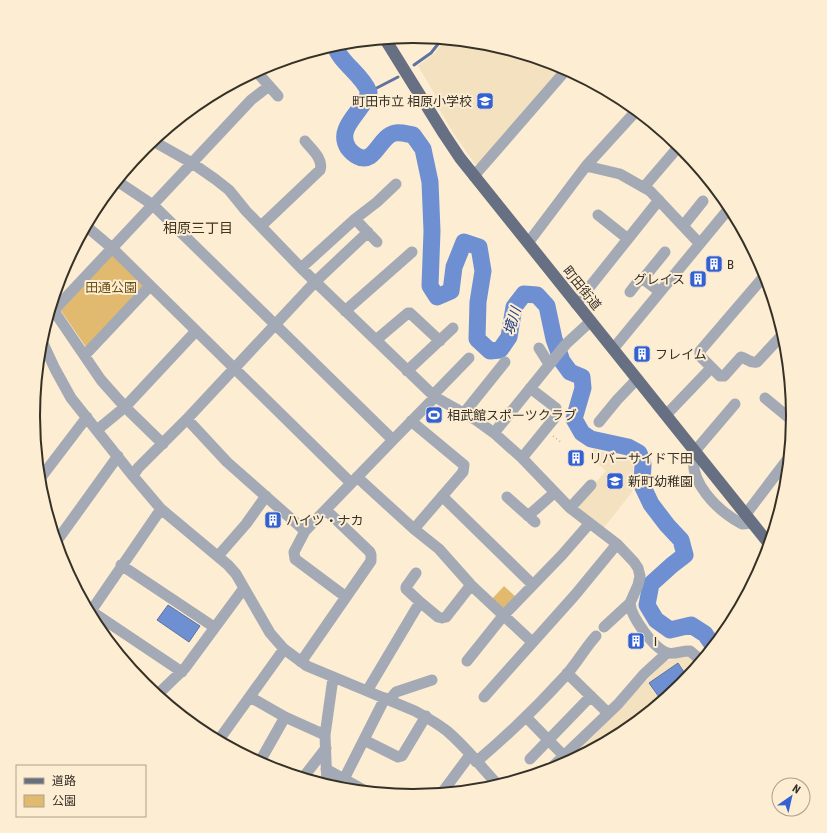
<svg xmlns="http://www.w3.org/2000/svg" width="827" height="833" font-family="'Roboto Condensed','Noto Sans JP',sans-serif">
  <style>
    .built { fill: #f3e1c0 }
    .green { fill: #e2ba6f }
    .water { fill: #6f8fd3; stroke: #5e739f }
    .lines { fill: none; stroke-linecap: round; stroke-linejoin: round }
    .stream { stroke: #5e739f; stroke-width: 3 }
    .river { stroke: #6f8fd3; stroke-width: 17 }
    .path { stroke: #bbb09b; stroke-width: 1.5; stroke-dasharray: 1 3; stroke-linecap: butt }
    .minor { stroke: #a4aab5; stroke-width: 11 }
    .major { stroke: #677083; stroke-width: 12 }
    .labels { text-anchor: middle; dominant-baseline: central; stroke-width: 4; stroke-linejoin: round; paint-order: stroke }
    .poi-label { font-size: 13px; fill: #363127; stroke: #fcedd3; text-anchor: start }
    .park-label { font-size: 13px; fill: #6b5014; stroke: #fcedd3 }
    .street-label { font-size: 13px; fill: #363127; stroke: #fcedd3 }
    .neighbourhood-label { font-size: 14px; fill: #3f341e; stroke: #fcedd3 }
    .water-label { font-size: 14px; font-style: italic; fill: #183685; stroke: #fcedd3 }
    .rim { fill: none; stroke: #363127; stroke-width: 2 }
  </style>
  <rect width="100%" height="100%" fill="#fcedd3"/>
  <path class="built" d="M 445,39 L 488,43 L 563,67 L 480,164 L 475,164 L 454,134 L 438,107 L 436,96 L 418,66 L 435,53 Z
    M 594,449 L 634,462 L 632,492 L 602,530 L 573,508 L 606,471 L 589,455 Z
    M 685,656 L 692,657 L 697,668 L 682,686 L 625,733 L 559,768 L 666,661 Z"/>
  <path class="green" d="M 111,252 L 147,286 L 86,347 L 59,308 Z
    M 504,586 L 516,597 L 505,609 L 491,600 Z"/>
  <path class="water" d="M 168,605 L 200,626 L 189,642 L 157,620 Z
    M 678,663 L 688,678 L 659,697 L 649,683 Z"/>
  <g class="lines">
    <path class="stream" d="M 414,65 L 431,53 L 442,39
      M 369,92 L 398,77"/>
    <path class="river" d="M 335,45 C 338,61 362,74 369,92 C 364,111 335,127 348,148 C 351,152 353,154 357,156 C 375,166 379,136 395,133 C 401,132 407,134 413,135 L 423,149 L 430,182 L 432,231 L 430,286 L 437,297 L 451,291 L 454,267 L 464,242 L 479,247 L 483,271 L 478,302 L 477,339 L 490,351 L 500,350 L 509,337 L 514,307 L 524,294 L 537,295 L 547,306 L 554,339 L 562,361 L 570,372 L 582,377 L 583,388 L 574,419 L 582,433 L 591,439 L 628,447 L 639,453 L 643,464 L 642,485 L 651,504 L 667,525 L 681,540 L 685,555 L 672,565 L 651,584 L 647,605 L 656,620 L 670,630 L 691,625 L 705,634 L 714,647"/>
    <path class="path" d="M 553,436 L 561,442"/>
    <path class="minor" d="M 256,71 L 278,96
      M 153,141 L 192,163 L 215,179 L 229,190 L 246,211 L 301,268 L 435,397
      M 586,166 L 620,174 L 650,191 L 699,243
      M 474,176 L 567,69
      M 117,181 L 153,205 L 393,440 L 435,397 L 476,420 L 494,433 L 522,458 L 570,508 L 617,544 L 634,562 L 638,568 L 640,576 L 638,585 L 630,603 L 604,627
      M 644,187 L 680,145
      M 727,210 L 738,220
      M 598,215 L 628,239
      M 355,219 L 377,242
      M 86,226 L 112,248 L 351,483
      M 261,226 L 320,170 C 324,159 311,149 305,141
      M 683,226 L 703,201
      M 528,243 L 586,166 L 637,110
      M 301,268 L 355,219 L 377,202 L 396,184
      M 766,274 L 700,351 L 700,356 L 720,376 L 724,376 L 741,357 C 747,358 750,364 757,362 L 784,333
      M 643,279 L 660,292
      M 630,292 L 640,279 L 643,279 L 665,252
      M 576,304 L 659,200
      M 345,311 L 412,252
      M 41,339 L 55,369 L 71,398 L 133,476 L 161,509 L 228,565 L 236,574 L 270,633 L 284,649 L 307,666 L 415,711 C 426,717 437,723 447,731 C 466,747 482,768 499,786
      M 376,340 L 408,313 L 410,313 L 440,341
      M 539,348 L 549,364
      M 613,349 L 731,206
      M 85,355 L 150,286
      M 407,371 L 453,328
      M 433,395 L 469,358
      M 765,398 L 794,422
      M 735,404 L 695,451 C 686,481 718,511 742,524 L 753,523
      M 464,413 L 505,362
      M 666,415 L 711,368
      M 187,419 L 227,462 L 305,531
      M 411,421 L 464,465 L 463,472 L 414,529
      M 599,422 L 617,400 L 637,379
      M 97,430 L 125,407 L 196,331
      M 494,433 L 566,344 L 591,321
      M 163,444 L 125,407 L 101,380 L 56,314 L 55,309 L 251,100 L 269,86
      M 522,458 L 557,415 L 556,408 L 530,388
      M 133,476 L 138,468 L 187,419 L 315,282 L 368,232
      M 357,477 L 414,529 L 439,549 L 471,585 L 532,642
      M 39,480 L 87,417
      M 442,496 L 533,585
      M 507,497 L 535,522
      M 570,508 L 591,485
      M 746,514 L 790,456
      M 528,516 L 554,493
      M 56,542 L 118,456
      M 218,556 L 246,524 L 266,496
      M 121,565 L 214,627
      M 416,573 L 406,587 L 406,589 L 420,602
      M 346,597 L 295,559 L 294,552 L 305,531 L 393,440
      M 630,603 C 631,617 654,649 668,653 C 675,655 683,650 690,651 L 697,657 L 700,664
      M 91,611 L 182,672
      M 89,614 L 161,509
      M 467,661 L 503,616 L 562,555 L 589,524
      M 301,662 L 371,561 L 371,555 L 370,552 L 326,510
      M 567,673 L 608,713
      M 367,691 L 420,602 L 438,617 L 442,618 L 446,617 L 471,585
      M 157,695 L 185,668 L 244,588
      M 250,697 L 285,717
      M 484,697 L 575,595 L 617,544
      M 389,700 L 396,692 L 432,680
      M 526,717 L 564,756
      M 364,740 L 398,757 L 402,756 L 426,716
      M 218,741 L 284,649
      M 530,759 L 591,696
      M 476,762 C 508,735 538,706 566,675 C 577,663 585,648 596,636
      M 259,763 L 285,717 L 325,735
      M 326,769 L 344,779 L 385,698
      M 548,771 L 618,704 L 644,674 L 667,653
      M 302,779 L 326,748
      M 344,779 L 369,793
      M 327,786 L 325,735 L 333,678
      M 441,794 L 470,755"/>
    <path class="major" d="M 385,39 L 444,134 L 460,158 L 770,545"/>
  </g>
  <defs>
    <symbol id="school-square" viewBox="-11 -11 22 22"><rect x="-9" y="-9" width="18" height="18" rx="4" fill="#3461d1" stroke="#fcedd3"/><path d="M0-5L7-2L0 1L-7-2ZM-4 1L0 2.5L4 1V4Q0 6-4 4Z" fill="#fff"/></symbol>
    <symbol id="building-square" viewBox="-11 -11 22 22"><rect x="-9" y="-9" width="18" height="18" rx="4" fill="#3461d1" stroke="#fcedd3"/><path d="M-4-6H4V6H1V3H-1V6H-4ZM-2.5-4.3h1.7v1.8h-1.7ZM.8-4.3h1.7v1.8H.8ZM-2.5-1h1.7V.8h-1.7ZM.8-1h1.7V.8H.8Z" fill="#fff"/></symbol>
    <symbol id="stadium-square" viewBox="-11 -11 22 22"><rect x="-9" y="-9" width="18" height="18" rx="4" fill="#3461d1" stroke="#fcedd3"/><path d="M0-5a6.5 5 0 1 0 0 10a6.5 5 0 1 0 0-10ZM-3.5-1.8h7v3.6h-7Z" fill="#fff"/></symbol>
  </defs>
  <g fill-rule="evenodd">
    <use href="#school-square" x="475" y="91" width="20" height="20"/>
    <use href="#building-square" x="704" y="254" width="20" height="20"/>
    <use href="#building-square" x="688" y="269" width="20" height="20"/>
    <use href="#building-square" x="632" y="344" width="20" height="20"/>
    <use href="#stadium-square" x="424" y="405" width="20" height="20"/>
    <use href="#building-square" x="566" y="448" width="20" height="20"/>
    <use href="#school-square" x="605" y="471" width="20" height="20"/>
    <use href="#building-square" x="263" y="510" width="20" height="20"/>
    <use href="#building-square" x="626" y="631" width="20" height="20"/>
  </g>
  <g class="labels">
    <g class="poi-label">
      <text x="472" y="101" text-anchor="end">町田市立 相原小学校</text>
      <text x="727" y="264">B</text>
      <text x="685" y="279" text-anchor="end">グレイス</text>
      <text x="655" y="354">フレイム</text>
      <text x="447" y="415">相武館スポーツクラブ</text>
      <text x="589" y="458">リバーサイド下田</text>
      <text x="628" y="481">新町幼稚園</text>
      <text x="286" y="520">ハイツ・ナカ</text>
      <text x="649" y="641">Ⅰ</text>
    </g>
    <g class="park-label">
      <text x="111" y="287">田通公園</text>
    </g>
    <g class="street-label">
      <text transform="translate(582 288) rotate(51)">町田街道</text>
    </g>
    <g class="neighbourhood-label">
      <text x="198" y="228">相原三丁目</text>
    </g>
    <g class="water-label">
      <text transform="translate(512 321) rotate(-73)">境川</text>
    </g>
  </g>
  <path d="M0 0H827V833H0ZM40 416a373 373 0 1 1 746 0a373 373 0 1 1-746 0Z" fill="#fcedd3" fill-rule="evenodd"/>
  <path class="rim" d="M40 416a373 373 0 1 1 746 0a373 373 0 1 1-746 0Z"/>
  <rect x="16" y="765" width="130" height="52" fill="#fcedd3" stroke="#ada28e"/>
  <rect x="24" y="778" width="20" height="6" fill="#677083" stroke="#ada28e"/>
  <text x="52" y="785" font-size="12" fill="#363127">道路</text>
  <rect x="24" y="795" width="20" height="12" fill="#e2ba6f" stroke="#ada28e"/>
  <text x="52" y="805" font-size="12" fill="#363127">公園</text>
  <g transform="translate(791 797) rotate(34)"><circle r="19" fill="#fcedd3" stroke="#ada28e"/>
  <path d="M0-3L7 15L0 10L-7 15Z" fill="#3461d1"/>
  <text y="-6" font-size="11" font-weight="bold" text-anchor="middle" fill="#363127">N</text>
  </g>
</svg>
